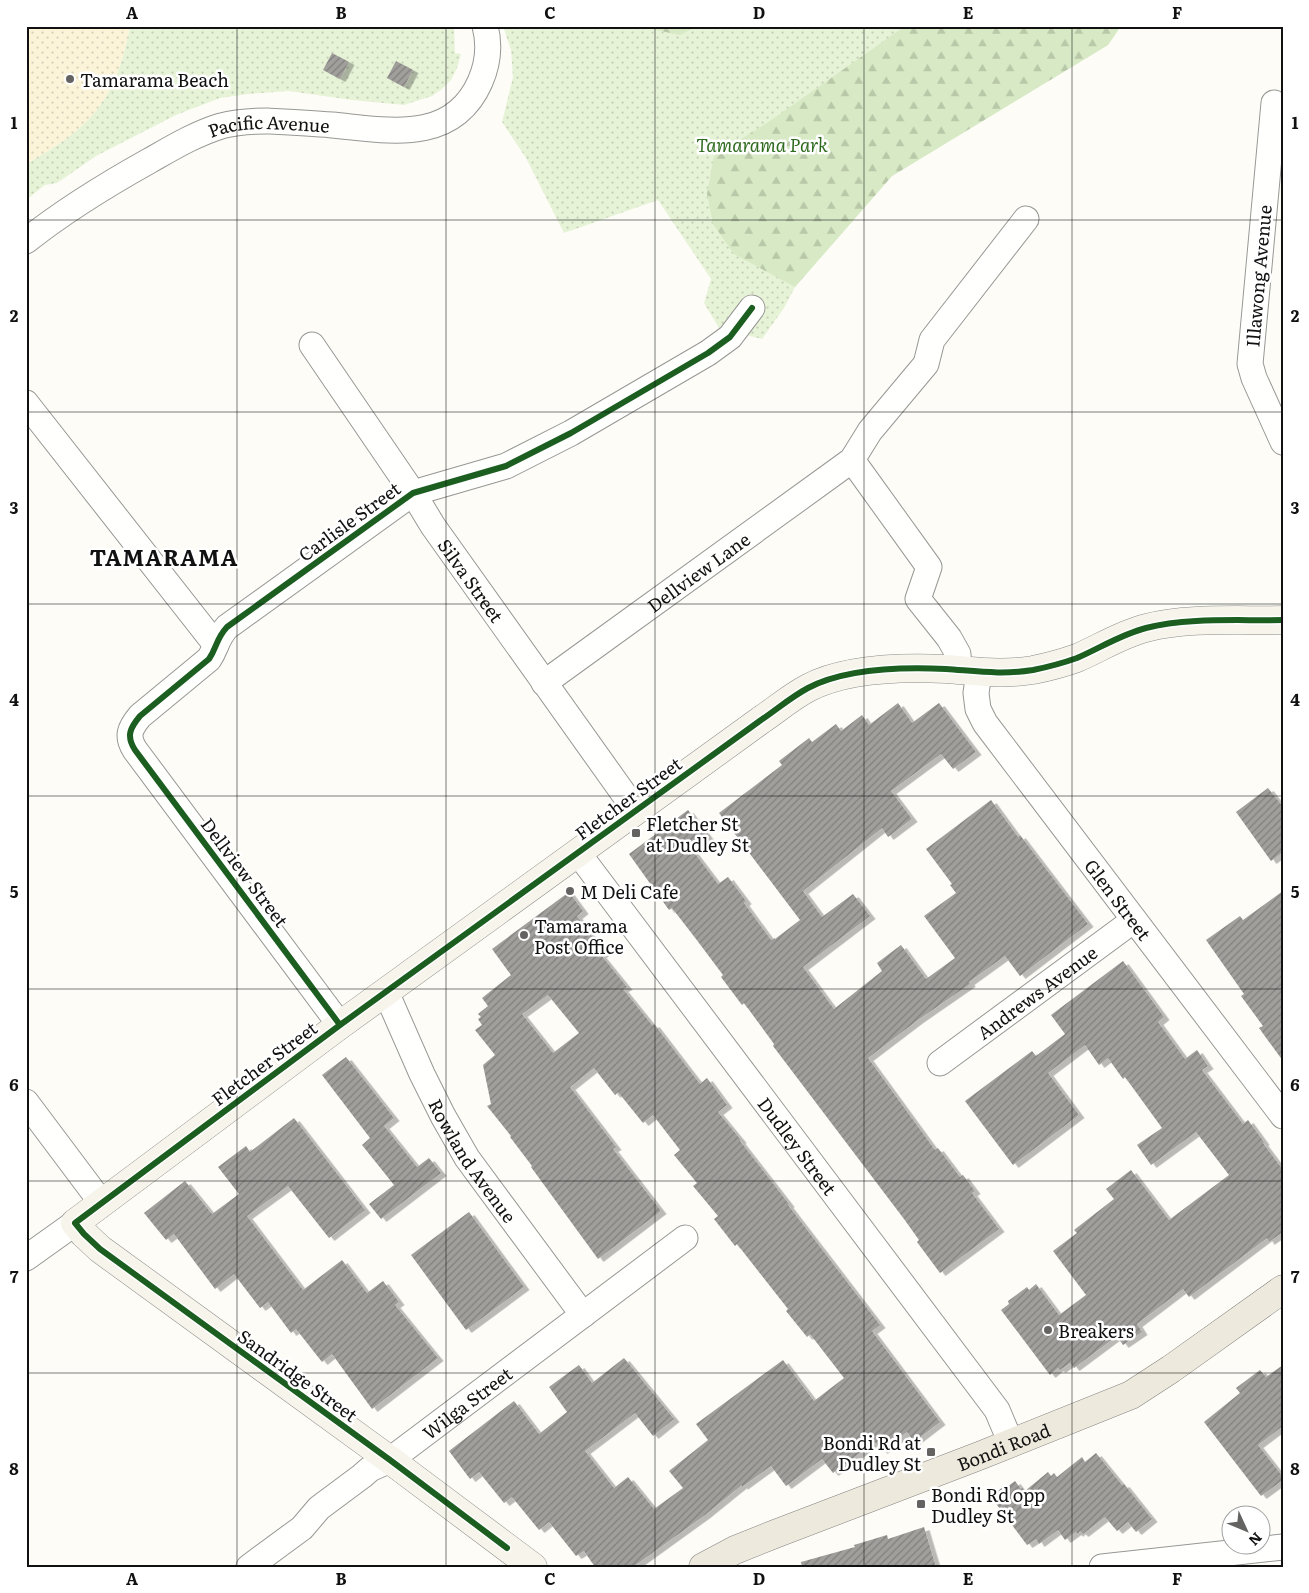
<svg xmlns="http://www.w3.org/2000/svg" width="1309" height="1593" font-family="Literata,serif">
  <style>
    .grass { fill: url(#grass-dots) }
    .forest { fill: url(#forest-firs) }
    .sand { fill: url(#sand-dots) }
    .building { fill: url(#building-hatch); fill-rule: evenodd; filter: url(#shadow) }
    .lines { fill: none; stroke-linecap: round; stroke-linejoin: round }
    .street-casing { stroke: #979795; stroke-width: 27 }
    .secondary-casing { stroke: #8e8d8b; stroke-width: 29 }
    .primary-casing { stroke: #858482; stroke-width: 29 }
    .street { stroke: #fffffe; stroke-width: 25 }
    .secondary { stroke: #f6f4eb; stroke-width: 28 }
    .primary { stroke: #ede9dc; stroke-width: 28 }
    .cycleway-casing { stroke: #fff; stroke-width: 9 }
    .cycleway { stroke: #1b5e20; stroke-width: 6 }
    .grid { fill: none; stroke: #111; stroke-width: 1; stroke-opacity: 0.55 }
    .poi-dot { fill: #646362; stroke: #fff; stroke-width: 2 }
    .labels { text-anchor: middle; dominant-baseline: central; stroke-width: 5; stroke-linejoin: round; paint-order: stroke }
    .poi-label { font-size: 18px; fill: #111; stroke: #fff; text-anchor: start }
    .street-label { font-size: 18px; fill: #111; stroke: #fff }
    .park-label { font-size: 18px; font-style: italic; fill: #2f6b1f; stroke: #fff }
    .district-label { font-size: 22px; font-weight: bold; letter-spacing: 1px; fill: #111; stroke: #fff }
    .neatline { fill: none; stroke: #111; stroke-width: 2 }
    .grid-label { font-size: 16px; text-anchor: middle; font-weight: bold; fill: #111 }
  </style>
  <defs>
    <pattern id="grass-dots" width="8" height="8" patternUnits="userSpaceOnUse" patternTransform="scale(1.25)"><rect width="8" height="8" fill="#e7f3d7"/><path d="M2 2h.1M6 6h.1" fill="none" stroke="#c5cfb8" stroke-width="1.8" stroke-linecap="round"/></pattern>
    <pattern id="forest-firs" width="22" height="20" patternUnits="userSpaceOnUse" patternTransform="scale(1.25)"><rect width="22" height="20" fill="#d8eac5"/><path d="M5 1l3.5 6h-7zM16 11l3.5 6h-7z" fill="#b8c8a8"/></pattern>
    <pattern id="sand-dots" width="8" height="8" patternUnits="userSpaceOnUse" patternTransform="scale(1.25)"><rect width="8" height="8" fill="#fcf4d9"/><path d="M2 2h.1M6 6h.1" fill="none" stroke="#d7d0b9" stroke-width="1.8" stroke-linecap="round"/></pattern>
    <pattern id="building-hatch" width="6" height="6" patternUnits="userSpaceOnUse" patternTransform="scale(1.25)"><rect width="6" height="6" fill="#a19f9c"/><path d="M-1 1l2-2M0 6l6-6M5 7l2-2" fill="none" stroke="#82807e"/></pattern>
    <filter id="shadow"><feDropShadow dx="5.5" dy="3" stdDeviation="0" flood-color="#0004"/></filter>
  </defs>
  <rect width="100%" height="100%" fill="#fdfcf7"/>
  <path class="grass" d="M 130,26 L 454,26 L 455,53 L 461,54 L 457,68 L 451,80 L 442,89 L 432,96 L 404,105 L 352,100 L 289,91 L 248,94 L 220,98 L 176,115 L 96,156 L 57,183 L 45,185 L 26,200 L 26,164 C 41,155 57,146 71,135 C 109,106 121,71 130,26 Z
    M 503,26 L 1121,26 L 1108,45 L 892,176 L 795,287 L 784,308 L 762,339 L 719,328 L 704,303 L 711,279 L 658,200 L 564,233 L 526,158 L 502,122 L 513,77 L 511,50 Z"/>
  <path class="forest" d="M 636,26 L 698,26 L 680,35 Z
    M 905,26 L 1121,26 L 1108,45 L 892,176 L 795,287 L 734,254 L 713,224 L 707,194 L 714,156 L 770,121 Z"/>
  <path class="sand" d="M 26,26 L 130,26 C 121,71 109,106 71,135 C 57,146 41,155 26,164 Z"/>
  <path class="building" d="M 332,53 L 349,62 L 340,79 L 323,70 Z
    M 396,61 L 413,70 L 404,87 L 387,78 Z
    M 898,703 L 912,723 L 939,703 L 976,752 L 953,769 L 941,754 L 891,791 L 912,819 L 888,837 L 882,828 L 803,891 L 822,917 L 853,894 L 870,916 L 803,967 L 834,1009 L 882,971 L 877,963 L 901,945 L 926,979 L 955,958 L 924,916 L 956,893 L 950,885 L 952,884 L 926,849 L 991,800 L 1018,837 L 1020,835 L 1088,924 L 1020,976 L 1005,956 L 969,982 L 970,984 L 918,1020 L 868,1058 L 935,1150 L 938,1148 L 960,1177 L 963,1175 L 975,1191 L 972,1193 L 999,1229 L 940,1273 L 917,1242 L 919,1240 L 904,1219 L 773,1046 L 774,1044 L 744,1003 L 742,1005 L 721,977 L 723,975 L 696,939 L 672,908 L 669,910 L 629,854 L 688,810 L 710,839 L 693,851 L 718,884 L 728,877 L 746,901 L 744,903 L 771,940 L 775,938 L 775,939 L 800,920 L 719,813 L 782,765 L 779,761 L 809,738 L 812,742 L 836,724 L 841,731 L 862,715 L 869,725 Z
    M 1268,788 L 1283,807 L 1283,852 L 1271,861 L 1236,812 Z
    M 1283,891 L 1283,1061 L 1259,1028 L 1263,1026 L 1241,996 L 1244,994 L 1206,940 L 1240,916 L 1243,920 Z
    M 569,892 L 583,911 L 577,916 L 604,953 L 601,955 L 627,987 L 623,989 L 652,1025 L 654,1024 L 700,1084 L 707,1078 L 727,1105 L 718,1112 L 741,1140 L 740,1141 L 789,1204 L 788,1205 L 880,1325 L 872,1331 L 940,1422 L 914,1442 L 907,1432 L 882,1451 L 875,1442 L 833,1473 L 822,1459 L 786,1486 L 771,1466 L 742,1487 L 742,1485 L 705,1515 L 633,1567 L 595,1567 L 584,1551 L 576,1556 L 549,1522 L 539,1530 L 512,1497 L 504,1503 L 479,1472 L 470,1479 L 449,1451 L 514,1401 L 539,1434 L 567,1412 L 549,1387 L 579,1365 L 592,1383 L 624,1358 L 674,1419 L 653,1436 L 635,1413 L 585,1451 L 614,1488 L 628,1477 L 654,1509 L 683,1488 L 669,1471 L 708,1440 L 696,1424 L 783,1360 L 814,1401 L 844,1378 L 810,1334 L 807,1337 L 786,1311 L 788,1309 L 755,1267 L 737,1244 L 735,1246 L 714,1219 L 718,1216 L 693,1186 L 697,1183 L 674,1155 L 680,1150 L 653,1115 L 643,1123 L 618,1092 L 615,1095 L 594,1068 L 570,1087 L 616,1147 L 613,1149 L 661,1211 L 598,1259 L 531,1167 L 532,1166 L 510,1137 L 511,1136 L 487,1106 L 491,1104 L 483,1065 L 495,1055 L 475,1030 L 482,1025 L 478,1019 L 481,1017 L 478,1014 L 488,1006 L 482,998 L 511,975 L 492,949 ZM 548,995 L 579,1033 L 553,1053 L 522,1014 Z
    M 1123,961 L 1164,1017 L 1158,1022 L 1185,1059 L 1197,1050 L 1208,1066 L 1202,1070 L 1243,1124 L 1248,1120 L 1264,1142 L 1263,1143 L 1283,1170 L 1283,1232 L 1269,1242 L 1267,1238 L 1189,1297 L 1183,1289 L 1137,1324 L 1142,1332 L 1123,1345 L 1117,1336 L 1074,1368 L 1070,1363 L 1060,1370 L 1058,1368 L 1050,1375 L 1001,1310 L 1009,1304 L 1008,1301 L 1027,1287 L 1029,1290 L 1036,1284 L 1059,1315 L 1086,1295 L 1053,1251 L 1077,1233 L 1074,1230 L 1114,1199 L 1106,1189 L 1131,1170 L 1169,1220 L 1229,1175 L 1196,1132 L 1151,1165 L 1137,1145 L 1162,1128 L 1125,1077 L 1123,1079 L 1108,1058 L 1099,1065 L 1085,1045 L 1048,1073 L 1079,1115 L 1013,1165 L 965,1101 L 1032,1051 L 1036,1056 L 1065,1034 L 1051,1015 Z
    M 346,1057 L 394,1118 L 384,1126 L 417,1167 L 429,1158 L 441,1173 L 381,1219 L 369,1204 L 394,1185 L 362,1145 L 370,1138 L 322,1075 Z
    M 294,1118 L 365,1210 L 329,1238 L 288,1186 L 247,1216 L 303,1290 L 342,1260 L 367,1293 L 383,1281 L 399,1302 L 395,1305 L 438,1358 L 372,1409 L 332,1354 L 322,1362 L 296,1329 L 291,1333 L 268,1302 L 260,1308 L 234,1274 L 215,1289 L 174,1234 L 166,1240 L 144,1213 L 185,1181 L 212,1214 L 239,1194 L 218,1167 L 246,1146 L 250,1152 Z
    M 469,1212 L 524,1287 L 466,1330 L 411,1255 Z
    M 1283,1365 L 1283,1426 L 1258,1445 L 1283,1477 L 1283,1480 L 1261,1496 L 1204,1422 L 1240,1393 L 1236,1388 L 1260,1370 L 1266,1377 Z
    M 1096,1453 L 1122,1485 L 1124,1484 L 1152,1519 L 1136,1532 L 1128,1522 L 1117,1531 L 1105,1517 L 1083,1534 L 1080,1531 L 1078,1534 L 1076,1532 L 1065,1540 L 1058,1530 L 1039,1544 L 1036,1539 L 1027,1545 L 991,1497 L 1005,1485 L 1007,1487 L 1015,1481 L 1021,1489 L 1022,1487 L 1025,1491 L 1048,1472 L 1051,1476 L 1054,1473 L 1057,1477 L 1082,1457 L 1085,1462 Z
    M 924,1527 L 936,1567 L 802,1567 L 801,1562 L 855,1547 L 854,1545 L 887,1535 L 888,1539 Z"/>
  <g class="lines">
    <defs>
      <g id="street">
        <path d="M 1274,103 L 1250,364 L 1254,378 L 1283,442"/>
        <path id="s1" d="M 26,241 C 65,210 106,185 149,161 C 172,148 195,134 221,126 C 236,122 251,121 267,121 C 288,122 310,123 332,125 C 387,130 452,145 480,82 C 488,64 490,45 485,26"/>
        <path id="s2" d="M 312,345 L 413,493 L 433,526 L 636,811"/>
        <path d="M 26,403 L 216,645"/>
        <path d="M 852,460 L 929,567 L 918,599 L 949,638 L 958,654 L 959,670"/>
        <path id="s3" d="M 979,672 L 976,693 L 978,709 L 985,723 L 1283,1116"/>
        <path id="s4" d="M 544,683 L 852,460 L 870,431 L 926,364 L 932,340 L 1026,219"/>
        <path id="s5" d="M 578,853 L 997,1410 L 1011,1443"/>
        <path id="s6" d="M 386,992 L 422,1074 L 443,1116 L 467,1158 L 583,1315"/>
        <path d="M 340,1025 L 135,750 C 126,736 130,728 140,716 L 209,659 C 217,647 216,639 227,627 L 413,493 L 506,466 L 571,433 L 708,353 L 730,337 L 752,308"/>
        <path id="s7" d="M 940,1063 L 1134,920"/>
        <path d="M 26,1102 L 101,1202"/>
        <path d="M 26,1258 L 75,1223"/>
        <path id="s8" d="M 249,1567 L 302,1528 L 319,1508 L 362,1476 L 370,1469 L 390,1460 L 685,1238"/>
        <path d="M 1102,1567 L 1283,1547"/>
      </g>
      <path id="secondary" d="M 533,1567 L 390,1460 L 100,1249 L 84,1234 L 75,1223 L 340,1025 L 761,720 C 776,710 791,697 808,688 C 846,668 904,667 946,669 C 976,671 1002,675 1033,670 C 1048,667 1063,663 1077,658 C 1100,648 1122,634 1146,628 C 1187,617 1240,621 1283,620"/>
      <g id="primary">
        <path id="s9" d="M 703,1567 L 735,1550 L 775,1534 L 979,1456 L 1131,1395 L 1171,1369 L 1283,1289"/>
      </g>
    </defs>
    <use href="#street" class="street-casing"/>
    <use href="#secondary" class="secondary-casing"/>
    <use href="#primary" class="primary-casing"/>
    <use href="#street" class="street"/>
    <use href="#secondary" class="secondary"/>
    <use href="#primary" class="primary"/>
    <defs>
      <path id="cycleway" d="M 340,1025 L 135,750 C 126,736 130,728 140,716 L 209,659 C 217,647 216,639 227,627 L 413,493 L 506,466 L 571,433 L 708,353 L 730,337 L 752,308
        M 507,1548 L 390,1460 L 100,1249 L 84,1234 L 75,1223 L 340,1025 L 761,720 C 776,710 791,697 808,688 C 846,668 904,667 946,669 C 976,671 1002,675 1033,670 C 1048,667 1063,663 1077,658 C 1100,648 1122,634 1146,628 C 1187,617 1240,621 1283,620"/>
    </defs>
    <use href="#cycleway" class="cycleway-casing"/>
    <use href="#cycleway" class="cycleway"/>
  </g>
  <path class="grid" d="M 237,26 L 237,1567M 446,26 L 446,1567M 655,26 L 655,1567M 864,26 L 864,1567M 1072,26 L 1072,1567M 26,220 L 1283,220M 26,412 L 1283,412M 26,604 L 1283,604M 26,796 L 1283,796M 26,989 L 1283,989M 26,1181 L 1283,1181M 26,1373 L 1283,1373"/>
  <g class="poi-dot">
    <circle cx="70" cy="79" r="5"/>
    <rect x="631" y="828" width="10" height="10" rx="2.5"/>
    <circle cx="570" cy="891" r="5"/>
    <circle cx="524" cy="935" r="5"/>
    <circle cx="1048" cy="1330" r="5"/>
    <rect x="926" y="1447" width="10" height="10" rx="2.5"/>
    <rect x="916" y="1499" width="10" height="10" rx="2.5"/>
  </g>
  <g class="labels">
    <g class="poi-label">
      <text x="80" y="79">Tamarama Beach</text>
      <text x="646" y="823">Fletcher St<tspan x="646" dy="21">at Dudley St</tspan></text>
      <text x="580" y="891">M Deli Cafe</text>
      <text x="534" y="925">Tamarama<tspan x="534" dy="21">Post Office</tspan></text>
      <text x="1058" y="1330">Breakers</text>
      <text x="921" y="1442" text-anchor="end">Bondi Rd at<tspan x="921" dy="21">Dudley St</tspan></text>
      <text x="931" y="1494">Bondi Rd opp<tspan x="931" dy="21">Dudley St</tspan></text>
    </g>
    <g class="street-label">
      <text stroke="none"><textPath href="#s1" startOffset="275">Pacific Avenue</textPath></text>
      <text transform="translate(1258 276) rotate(-85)">Illawong Avenue</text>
      <text transform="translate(349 521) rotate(-36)">Carlisle Street</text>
      <text stroke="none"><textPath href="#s4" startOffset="190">Dellview Lane</textPath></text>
      <text stroke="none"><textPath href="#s2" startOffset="284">Silva Street</textPath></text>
      <text transform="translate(628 798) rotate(-36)">Fletcher Street</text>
      <text transform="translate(245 872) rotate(53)">Dellview Street</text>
      <text stroke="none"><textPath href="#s3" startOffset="274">Glen Street</textPath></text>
      <text stroke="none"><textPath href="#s7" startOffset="120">Andrews Avenue</textPath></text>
      <text transform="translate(264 1063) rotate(-37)">Fletcher Street</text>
      <text stroke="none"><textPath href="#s5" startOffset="366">Dudley Street</textPath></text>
      <text stroke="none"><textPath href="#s6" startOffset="190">Rowland Avenue</textPath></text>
      <text transform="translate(298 1375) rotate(36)">Sandridge Street</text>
      <text stroke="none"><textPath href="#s8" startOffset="274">Wilga Street</textPath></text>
      <text stroke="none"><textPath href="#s9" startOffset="324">Bondi Road</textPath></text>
    </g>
    <g class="park-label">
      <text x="762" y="144">Tamarama Park</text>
    </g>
    <g class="district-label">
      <text x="164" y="556">TAMARAMA</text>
    </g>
  </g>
  <rect width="1309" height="1593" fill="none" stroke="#ffffff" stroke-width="55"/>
  <g transform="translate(1246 1530) rotate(134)"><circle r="24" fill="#ffffff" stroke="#a0a0a0"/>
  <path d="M0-4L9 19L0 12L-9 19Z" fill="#646362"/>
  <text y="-8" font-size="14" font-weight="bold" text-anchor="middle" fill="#111111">N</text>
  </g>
  <rect x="28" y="28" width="1254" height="1538" class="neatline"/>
  <g class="grid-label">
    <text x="132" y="19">A</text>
    <text x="341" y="19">B</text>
    <text x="550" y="19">C</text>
    <text x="759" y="19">D</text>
    <text x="968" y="19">E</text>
    <text x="1177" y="19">F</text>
    <text x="14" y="129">1</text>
    <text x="1295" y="129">1</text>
    <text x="14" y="322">2</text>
    <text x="1295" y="322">2</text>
    <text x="14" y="514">3</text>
    <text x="1295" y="514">3</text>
    <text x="14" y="706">4</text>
    <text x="1295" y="706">4</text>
    <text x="14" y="898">5</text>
    <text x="1295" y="898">5</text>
    <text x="14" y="1091">6</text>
    <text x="1295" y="1091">6</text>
    <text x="14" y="1283">7</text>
    <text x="1295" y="1283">7</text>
    <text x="14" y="1475">8</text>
    <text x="1295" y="1475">8</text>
    <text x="132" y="1585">A</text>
    <text x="341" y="1585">B</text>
    <text x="550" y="1585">C</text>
    <text x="759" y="1585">D</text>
    <text x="968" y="1585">E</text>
    <text x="1177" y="1585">F</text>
  </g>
</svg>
